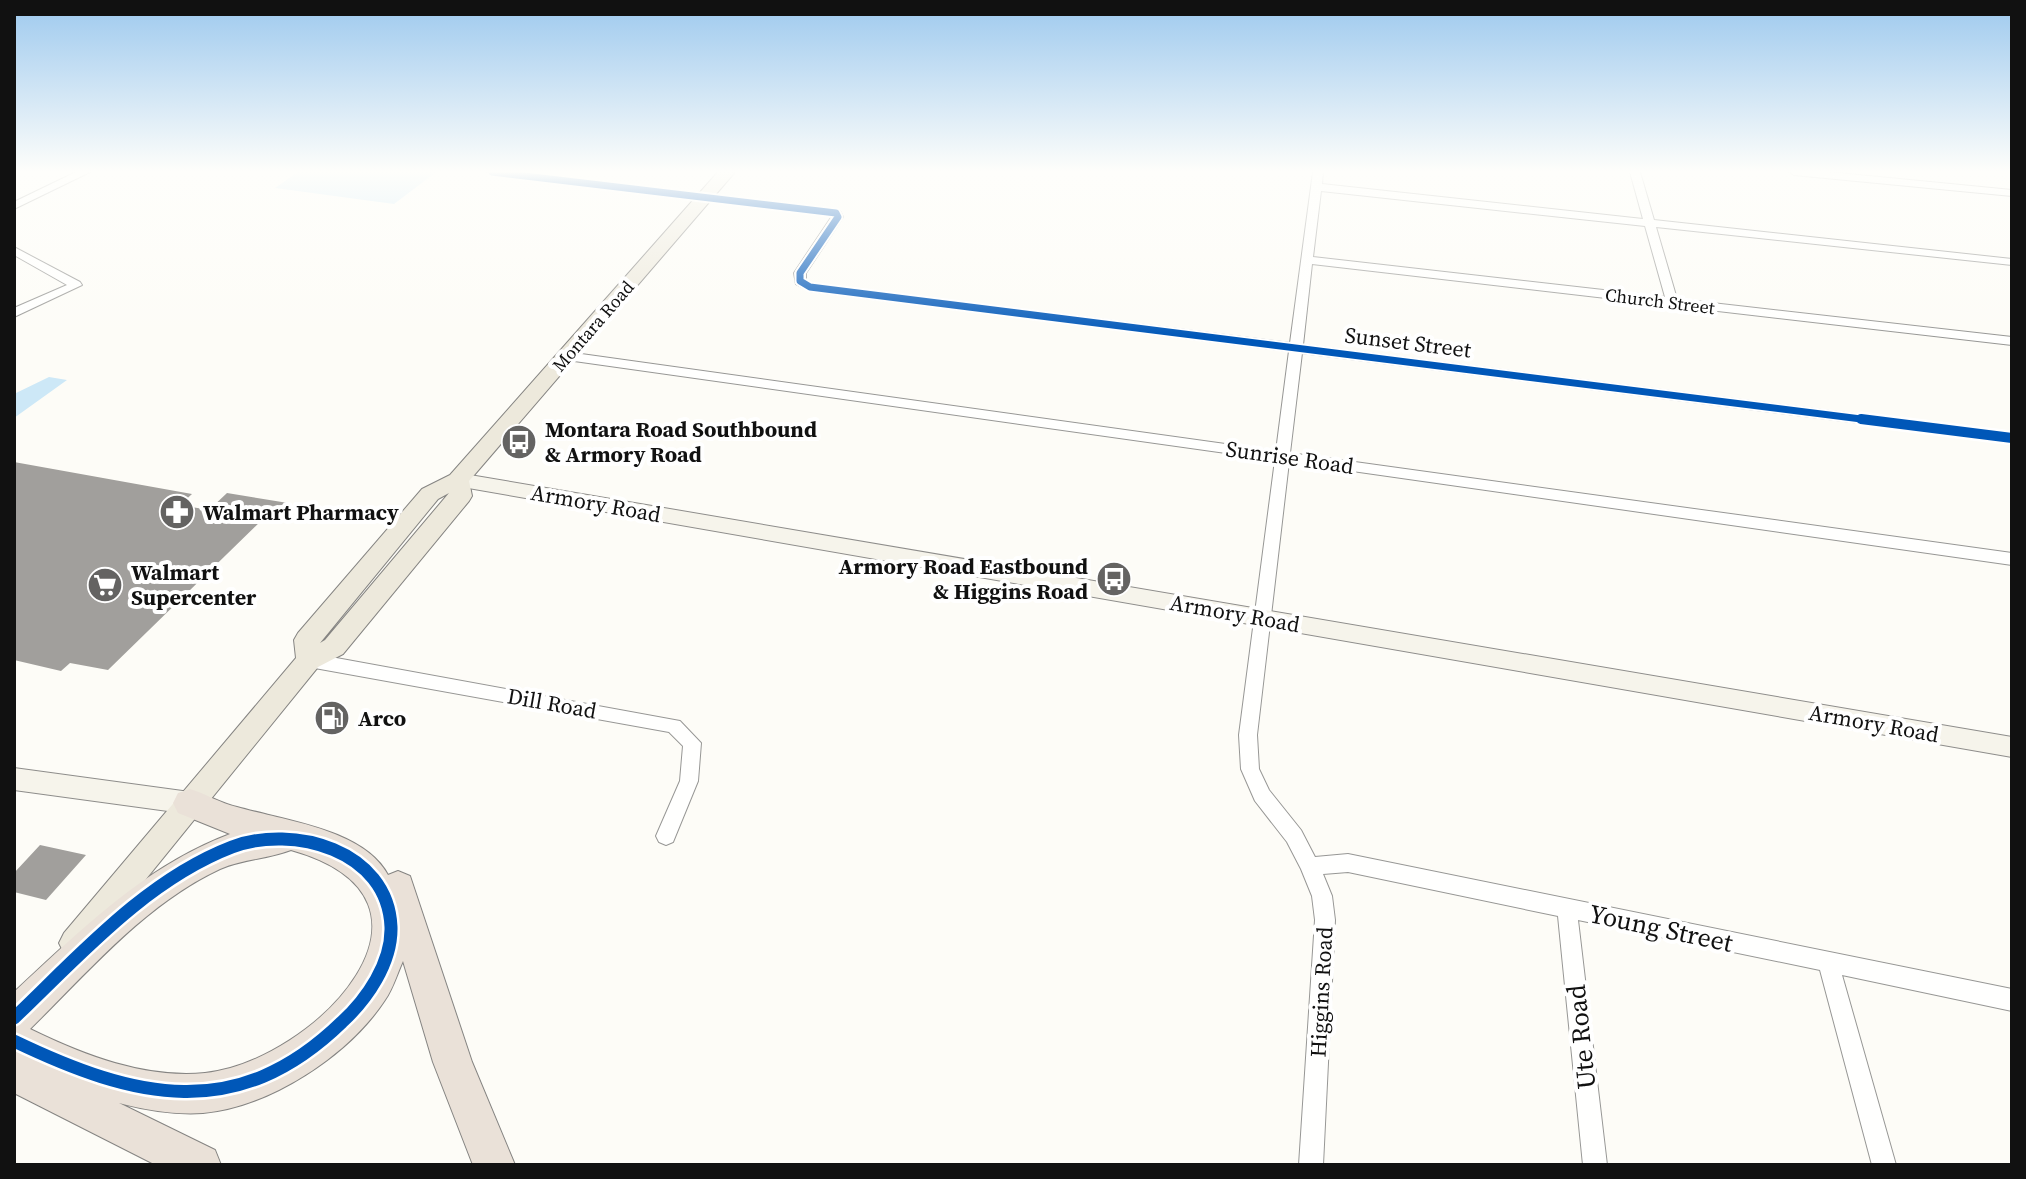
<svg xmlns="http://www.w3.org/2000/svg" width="2026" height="1179" font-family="'Source Serif 4',serif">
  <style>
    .water { fill: #cde8f7 }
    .building { fill: #a19f9c }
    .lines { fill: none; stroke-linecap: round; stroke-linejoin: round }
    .street-casing { stroke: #979795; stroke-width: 2 }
    .secondary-casing { stroke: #8e8d8b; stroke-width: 2 }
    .primary-casing { stroke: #858482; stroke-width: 2 }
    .highway-casing { stroke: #858482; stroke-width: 2 }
    .street { fill: #fffffe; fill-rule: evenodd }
    .secondary { fill: #f6f4eb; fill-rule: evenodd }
    .primary { fill: #ede9dc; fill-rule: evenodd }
    .highway { fill: #eae1d8; fill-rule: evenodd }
    .cycleway-far2-casing { stroke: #fff; stroke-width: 11 }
    .cycleway-far1-casing { stroke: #fff; stroke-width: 15 }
    .cycleway-casing { stroke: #fff; stroke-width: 18 }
    .cycleway-far2 { stroke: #0057b8; stroke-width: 7 }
    .cycleway-far1 { stroke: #0057b8; stroke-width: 10 }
    .cycleway { stroke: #0057b8; stroke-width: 13 }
    .labels { text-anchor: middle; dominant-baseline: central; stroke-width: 8; stroke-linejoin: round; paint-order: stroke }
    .far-street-label { font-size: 18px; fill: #111; stroke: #fff }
    .street-label { font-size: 22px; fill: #111; stroke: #fff }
    .poi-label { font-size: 22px; font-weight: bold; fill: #111; stroke: #fff; text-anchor: start }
    .near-street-label { font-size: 26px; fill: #111; stroke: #fff }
  </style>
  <rect width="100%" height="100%" fill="#fdfcf7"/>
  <path class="water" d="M 298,172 L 434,172 L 435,173 L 394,204 L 275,188 Z
    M 49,377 L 67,380 L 14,418 L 14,394 Z"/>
  <path class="building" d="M 14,462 L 192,494 L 180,505 L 209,510 L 227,493 L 288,503 L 270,522 L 262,520 L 108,670 L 70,663 L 61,671 L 14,660 Z
    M 40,845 L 86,855 L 46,900 L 14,892 L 14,873 Z"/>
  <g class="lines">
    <defs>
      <path id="street" d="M 76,172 L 90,172 L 14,209 L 14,202 Z
        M 487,172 L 519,172 L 840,211 L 843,217 L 806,273 L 806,280 L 813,284 L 1290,343 L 1313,172 L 1323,172 L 1322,184 L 1643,219 L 1630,172 L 1640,172 L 1654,220 L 2012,259 L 2012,265 L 1656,227 L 1677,299 L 2012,337 L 2012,345 L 1312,264 L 1303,345 L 2012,434 L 2012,442 L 1302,353 L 1290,453 L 2012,553 L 2012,565 L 1289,462 L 1257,735 L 1259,769 L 1269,790 L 1301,830 L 1315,857 L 1348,854 L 2012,989 L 2012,1011 L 1842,975 L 1896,1165 L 1872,1165 L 1820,970 L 1578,920 L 1607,1165 L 1583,1165 L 1558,916 L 1348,872 L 1323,874 L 1332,896 L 1335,920 L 1323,1165 L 1299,1165 L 1315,920 L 1312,896 L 1301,869 L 1287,842 L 1255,801 L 1241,769 L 1239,735 L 1275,460 L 567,360 L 561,356 L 567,352 L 1276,451 L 1289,351 L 810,291 L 796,284 L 794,273 L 832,216 L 492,175 ZM 1321,191 L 1645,226 L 1665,297 L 1313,257 Z
        M 1789,172 L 1828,172 L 2012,190 L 2012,196 L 1794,175 Z
        M 14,247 L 80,282 L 82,285 L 14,317 L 14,308 L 67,285 L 14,255 Z
        M 309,653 L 680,721 L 701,743 L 698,781 L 673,842 L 666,845 L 659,842 L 656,836 L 680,781 L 683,746 L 669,732 L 309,667 L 303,665 L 301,660 L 303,655 Z"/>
      <path id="secondary" d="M 458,473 L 2012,737 L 2012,757 L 451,485 L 448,480 Z
        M 14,768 L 190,792 L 199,795 L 203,803 L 199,811 L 190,814 L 14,790 Z"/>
      <path id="primary" d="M 718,172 L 735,172 L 469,481 L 472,496 L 469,501 L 343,654 L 318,667 L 86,953 L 75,958 L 64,953 L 59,943 L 64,933 L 296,658 L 294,640 L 298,633 L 422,489 L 450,475 ZM 449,493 L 325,640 L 320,643 L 438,499 Z"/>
      <path id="highway" d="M 190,789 C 206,794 220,803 237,807 C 282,820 364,829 388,875 L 398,871 L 410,876 L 472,1062 L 515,1165 L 473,1165 L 433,1062 L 403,961 C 397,974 393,989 385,1000 C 349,1055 270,1107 203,1113 C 175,1115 146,1110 119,1103 L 215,1150 L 221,1165 L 156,1165 L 14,1093 L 14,992 C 81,930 143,867 230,834 L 178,813 L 173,803 L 178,793 ZM 291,850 C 469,900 315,1061 205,1073 C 145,1079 83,1055 30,1029 C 88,972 145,904 220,869 C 243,859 268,859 291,850 Z"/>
    </defs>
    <use href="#street" class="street-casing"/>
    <use href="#secondary" class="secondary-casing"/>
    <use href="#primary" class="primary-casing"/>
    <use href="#highway" class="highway-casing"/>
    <use href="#street" class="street"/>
    <use href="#secondary" class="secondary"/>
    <use href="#primary" class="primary"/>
    <use href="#highway" class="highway"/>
    <defs>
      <path id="cycleway-far2" d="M 492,172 L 836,213 L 838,217 L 800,273 L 800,281 L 810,287 L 1877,421"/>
      <path id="cycleway-far1" d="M 1861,419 L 2012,438"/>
      <path id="cycleway" d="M 14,1018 C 79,956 146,880 232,847 C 293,824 388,850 391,927 C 392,963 367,999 342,1022 C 237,1124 135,1099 14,1041"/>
    </defs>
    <use href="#cycleway-far2" class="cycleway-far2-casing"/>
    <use href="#cycleway-far1" class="cycleway-far1-casing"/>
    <use href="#cycleway" class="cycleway-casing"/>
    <use href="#cycleway-far2" class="cycleway-far2"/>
    <use href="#cycleway-far1" class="cycleway-far1"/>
    <use href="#cycleway" class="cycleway"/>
  </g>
  <linearGradient id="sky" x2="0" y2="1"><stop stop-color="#9dc9ee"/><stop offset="0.51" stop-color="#fefefb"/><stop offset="1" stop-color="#fefefb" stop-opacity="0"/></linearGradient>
  <rect width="2026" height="337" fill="url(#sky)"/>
  <defs>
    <symbol id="bus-disc" viewBox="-11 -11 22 22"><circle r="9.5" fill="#646362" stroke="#fff"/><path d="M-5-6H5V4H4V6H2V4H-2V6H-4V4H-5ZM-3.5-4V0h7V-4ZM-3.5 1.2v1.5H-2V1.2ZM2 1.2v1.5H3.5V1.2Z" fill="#fff"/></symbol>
    <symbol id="pharmacy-disc" viewBox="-11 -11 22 22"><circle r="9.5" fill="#646362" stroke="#fff"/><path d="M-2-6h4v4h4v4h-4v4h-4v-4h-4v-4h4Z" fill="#fff"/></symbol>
    <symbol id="supermarket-disc" viewBox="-11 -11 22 22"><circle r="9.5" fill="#646362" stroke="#fff"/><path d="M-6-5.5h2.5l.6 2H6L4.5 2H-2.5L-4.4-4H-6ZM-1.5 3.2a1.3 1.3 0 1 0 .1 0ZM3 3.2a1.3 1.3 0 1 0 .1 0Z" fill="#fff"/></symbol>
    <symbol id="fuel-disc" viewBox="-11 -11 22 22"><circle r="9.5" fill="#646362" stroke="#fff"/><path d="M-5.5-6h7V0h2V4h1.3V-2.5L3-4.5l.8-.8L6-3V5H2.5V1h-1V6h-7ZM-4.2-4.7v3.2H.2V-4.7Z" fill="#fff"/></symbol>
  </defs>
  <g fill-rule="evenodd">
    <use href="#bus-disc" x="499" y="422" width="40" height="40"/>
    <use href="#pharmacy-disc" x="157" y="492" width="40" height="40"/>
    <use href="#bus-disc" x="1094" y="559" width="40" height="40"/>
    <use href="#supermarket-disc" x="85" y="565" width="40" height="40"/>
    <use href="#fuel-disc" x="312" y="698" width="40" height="40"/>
  </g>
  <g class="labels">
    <g class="far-street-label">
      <text transform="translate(1660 301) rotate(7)">Church Street</text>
      <text transform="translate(593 326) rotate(-49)">Montara Road</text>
    </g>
    <g class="street-label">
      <text transform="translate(1408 342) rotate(7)">Sunset Street</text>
      <text transform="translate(1290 457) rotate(8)">Sunrise Road</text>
      <text transform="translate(596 503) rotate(10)">Armory Road</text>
      <text transform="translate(1235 613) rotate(10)">Armory Road</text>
      <text transform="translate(552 703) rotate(10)">Dill Road</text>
      <text transform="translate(1874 723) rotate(10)">Armory Road</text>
      <text transform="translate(1321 992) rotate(-87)">Higgins Road</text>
    </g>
    <g class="poi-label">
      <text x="545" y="429">Montara Road Southbound<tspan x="545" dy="25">&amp; Armory Road</tspan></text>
      <text x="203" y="512">Walmart Pharmacy</text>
      <text x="1088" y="566" text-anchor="end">Armory Road Eastbound<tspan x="1088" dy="25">&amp; Higgins Road</tspan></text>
      <text x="131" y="572">Walmart<tspan x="131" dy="25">Supercenter</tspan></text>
      <text x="358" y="718">Arco</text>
    </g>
    <g class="near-street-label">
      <text transform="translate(1661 928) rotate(12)">Young Street</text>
      <text transform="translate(1581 1037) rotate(-96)">Ute Road</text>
    </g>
  </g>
  <rect width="2026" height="1179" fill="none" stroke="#111111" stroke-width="32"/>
</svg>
